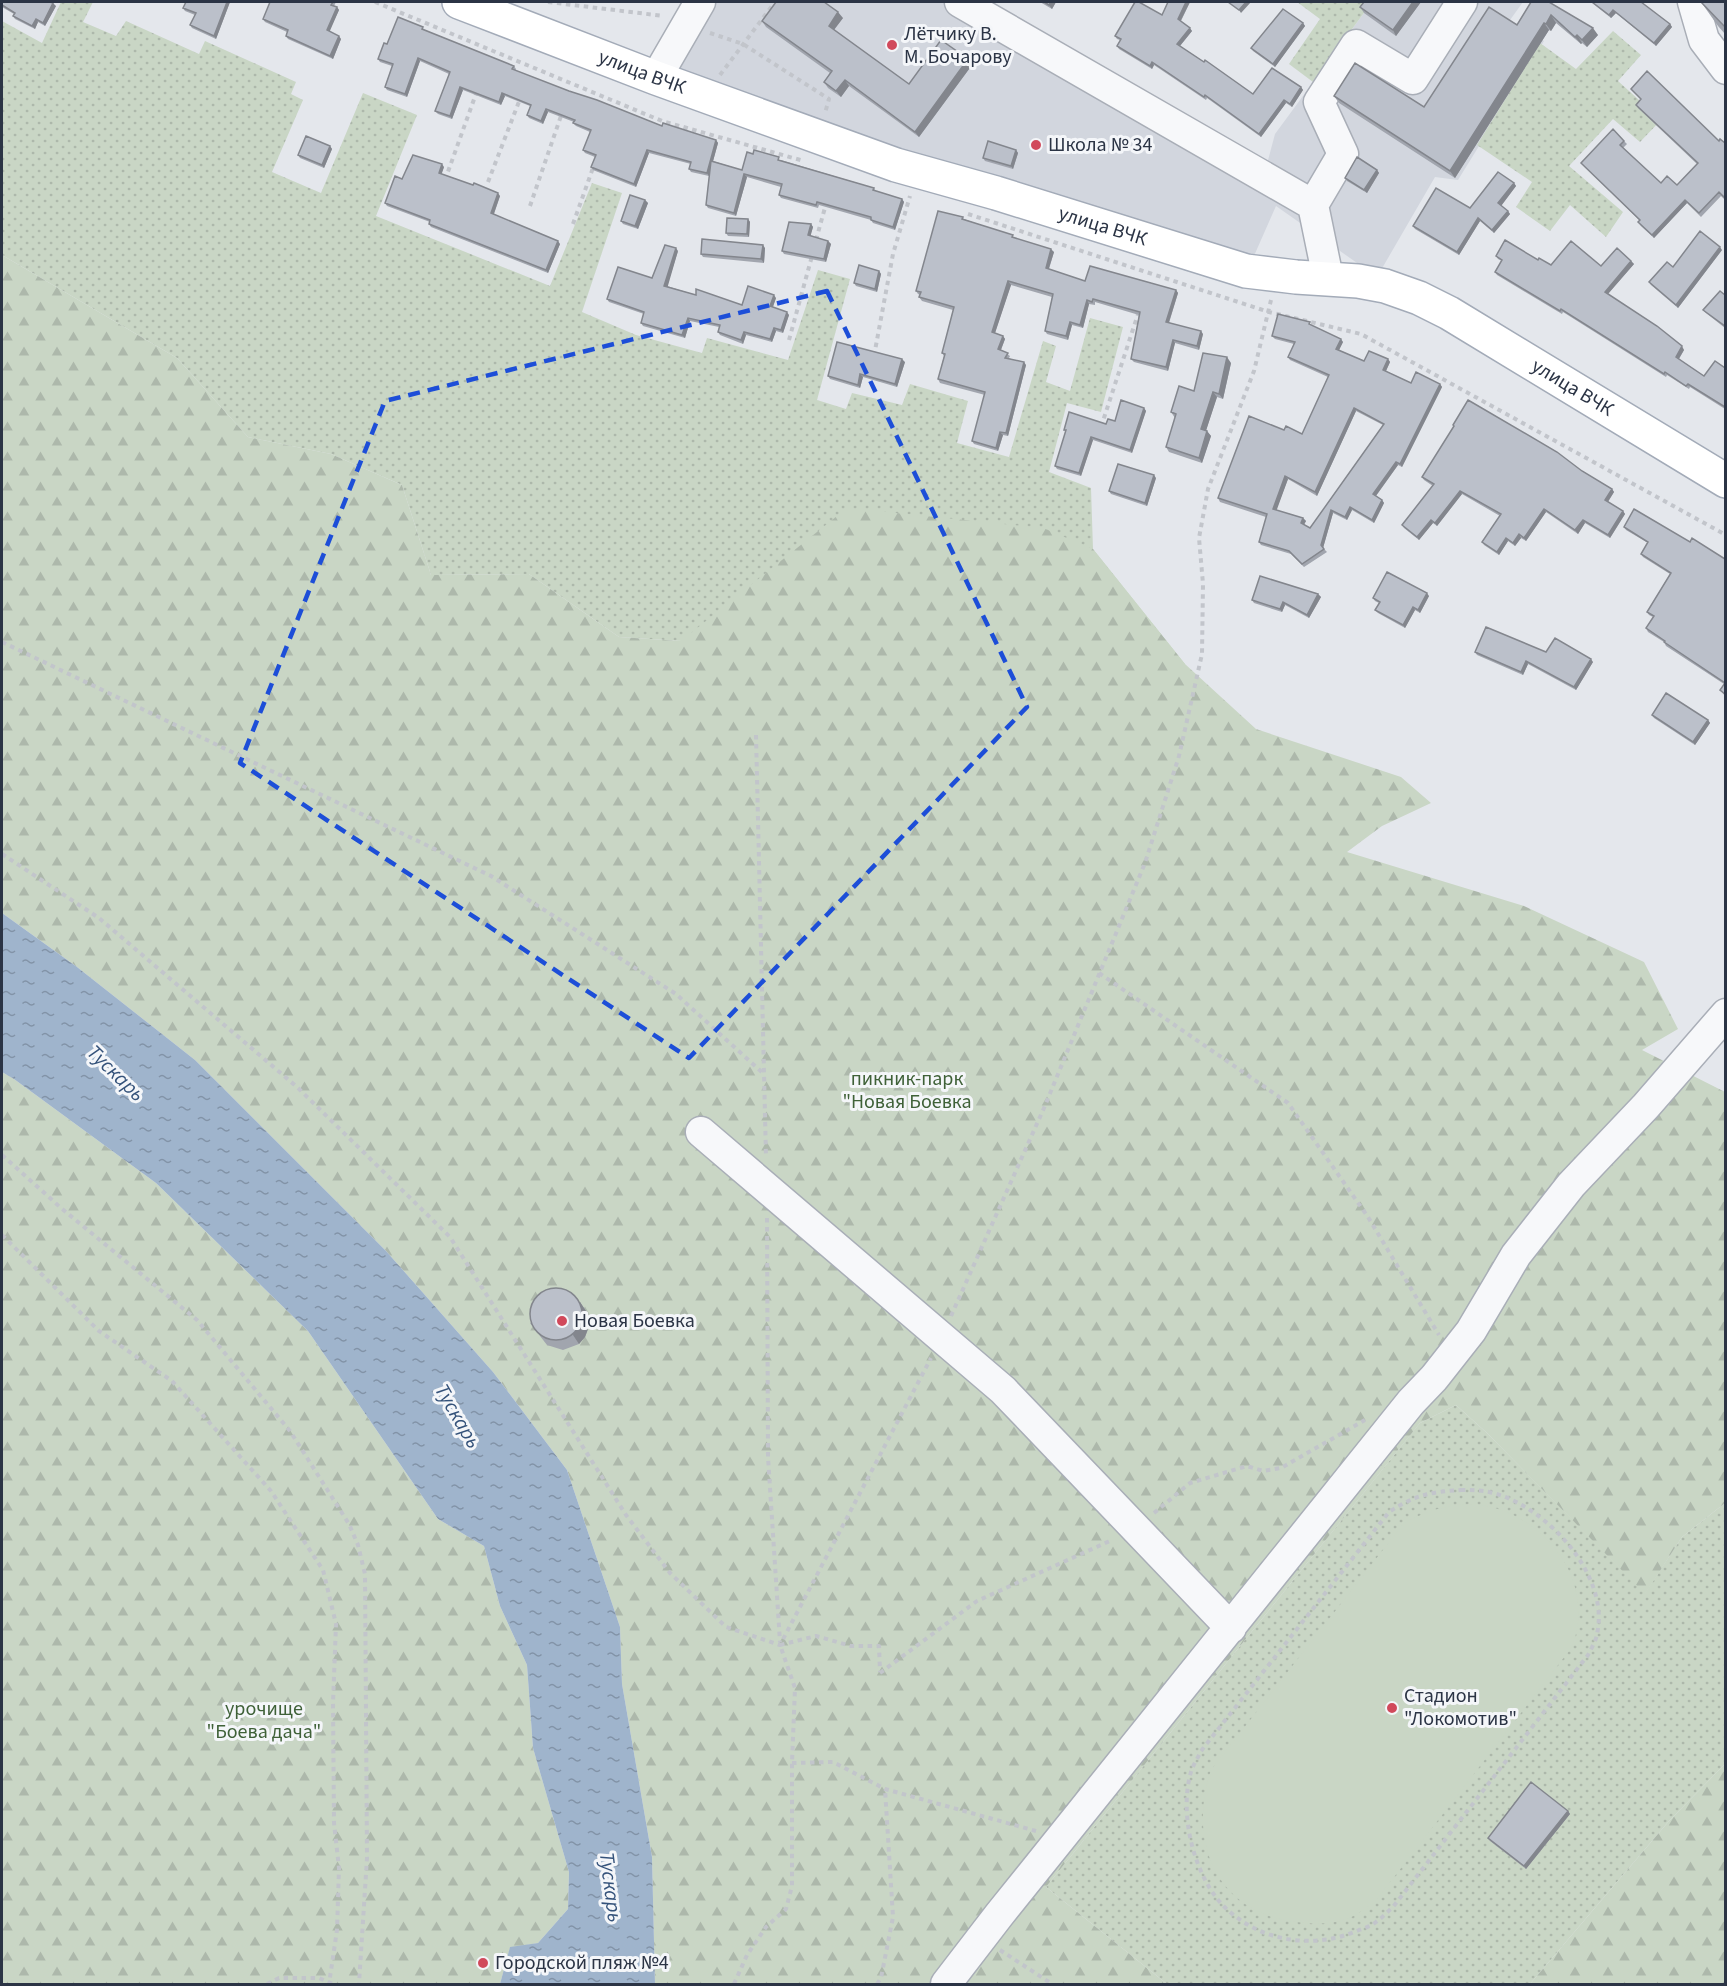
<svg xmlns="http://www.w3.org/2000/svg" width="1727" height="1986" font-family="'Source Sans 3',sans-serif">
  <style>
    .built { fill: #d2d6de }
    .grass { fill: url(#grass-dots) }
    .forest { fill: url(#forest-firs) }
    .pitch { fill: #c9d6c5 }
    .water { fill: url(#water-ripples) }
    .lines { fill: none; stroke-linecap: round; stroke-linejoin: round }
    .minor-casing { stroke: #a9aeb7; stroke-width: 33 }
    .major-casing { stroke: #a3abb8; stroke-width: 36 }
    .path { stroke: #c2c5cb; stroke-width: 4; stroke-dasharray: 4.5 4.5; stroke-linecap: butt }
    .minor { stroke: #f7f8fa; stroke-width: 30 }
    .major { stroke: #fff; stroke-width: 33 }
    .wall { fill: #a1a5ae; fill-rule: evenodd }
    .shaded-wall { fill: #83868d }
    .building { fill: #bbc0ca; stroke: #83868d; stroke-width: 1.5; fill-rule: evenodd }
    .marked { fill: none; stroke: #1d4ed8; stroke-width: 4.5; stroke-dasharray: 12 8; stroke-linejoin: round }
    .poi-dot { fill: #d1495b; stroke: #f4f6f9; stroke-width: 2 }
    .labels { text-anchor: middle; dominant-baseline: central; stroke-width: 6; stroke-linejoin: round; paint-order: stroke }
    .poi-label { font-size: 20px; fill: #2b3445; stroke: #f4f6f9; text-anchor: start }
    .street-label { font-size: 20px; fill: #2b3445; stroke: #f4f6f9 }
    .park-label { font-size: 20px; fill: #3f6138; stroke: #f4f6f9 }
    .water-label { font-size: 21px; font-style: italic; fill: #34527a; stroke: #f4f6f9 }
  </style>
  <defs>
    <pattern id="grass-dots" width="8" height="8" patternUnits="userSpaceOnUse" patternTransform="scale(1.5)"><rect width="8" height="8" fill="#c9d6c5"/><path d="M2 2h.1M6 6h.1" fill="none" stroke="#adb8ab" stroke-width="1.8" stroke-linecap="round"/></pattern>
    <pattern id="forest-firs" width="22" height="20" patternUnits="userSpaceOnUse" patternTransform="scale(1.5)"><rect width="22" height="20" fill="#c9d6c5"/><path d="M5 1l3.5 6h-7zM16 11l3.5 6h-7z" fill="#adb8ab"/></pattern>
    <pattern id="water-ripples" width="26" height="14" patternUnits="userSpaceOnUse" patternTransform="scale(1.5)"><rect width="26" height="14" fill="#9fb4cc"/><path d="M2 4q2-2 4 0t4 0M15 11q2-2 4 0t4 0" fill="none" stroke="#8293a7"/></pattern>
  </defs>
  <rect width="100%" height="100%" fill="#e4e7ec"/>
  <path class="built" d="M 717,2 L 942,2 L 1262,183 L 1275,134 L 1372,2 L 1523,2 L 1510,20 L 1544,41 L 1458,180 L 1435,177 L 1377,277 L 1276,206 L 1250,265 L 1111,222 L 671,70 Z"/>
  <path class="grass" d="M 61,2 L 93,2 L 83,22 L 116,36 L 126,21 L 199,54 L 205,41 L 296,82 L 291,94 L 303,100 L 272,172 L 321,193 L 363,93 L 417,115 L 376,216 L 550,286 L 592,183 L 622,193 L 582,312 L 636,335 L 702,353 L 707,338 L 788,360 L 818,270 L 850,279 L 817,400 L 846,409 L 852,393 L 902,405 L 910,384 L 968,401 L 957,443 L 1009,457 L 1043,341 L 1056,346 L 1046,382 L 1070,391 L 1090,318 L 1123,327 L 1101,412 L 1067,403 L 1049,472 L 1091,488 L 1093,549 L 1185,664 L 1058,787 L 1725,1092 L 681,641 L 619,637 L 529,574 L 431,575 L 402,485 L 331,454 L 248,437 L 177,358 L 2,255 L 2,21 L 42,43 Z
    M 1297,2 L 1372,2 L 1313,82 L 1289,64 L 1320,19 Z
    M 1613,31 L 1641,55 L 1618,81 L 1661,120 L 1640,142 L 1613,119 L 1569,166 L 1623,212 L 1606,237 L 1570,205 L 1550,231 L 1516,207 L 1532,182 L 1477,145 L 1540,43 L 1576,69 Z
    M 1456,1405 L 1487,1433 L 1645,1593 L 1682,1537 L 1725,1503 L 1725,1764 L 1669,1821 L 1530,1984 L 1167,1984 L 1046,1887 L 1415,1429 L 1420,1423 Z"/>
  <path class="forest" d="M 2,255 L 177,358 L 248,437 L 331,454 L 402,485 L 431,575 L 529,574 L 619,637 L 681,641 L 847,508 L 1043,528 L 1093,549 L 1185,664 L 1256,729 L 1401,777 L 1431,803 L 1382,826 L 1347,852 L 1524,906 L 1644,962 L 1678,1029 L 1642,1050 L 1725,1092 L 1725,1503 L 1682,1537 L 1645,1594 L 1487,1433 L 1456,1405 L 1420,1423 L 1046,1887 L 1167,1984 L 655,1984 L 652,1857 L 622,1684 L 620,1627 L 567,1470 L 493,1372 L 386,1251 L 195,1060 L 77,967 L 2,913 Z
    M 2,1072 L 14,1079 L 156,1183 L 308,1331 L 438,1519 L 484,1546 L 500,1606 L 527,1665 L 533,1748 L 569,1872 L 568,1909 L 538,1943 L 510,1948 L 500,1984 L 2,1984 Z
    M 1725,1764 L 1725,1984 L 1530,1984 L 1669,1821 Z"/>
  <path class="pitch" d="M 1459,1504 C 1468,1505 1478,1504 1487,1506 C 1550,1520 1596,1584 1572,1647 L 1374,1903 C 1365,1908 1356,1916 1346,1919 C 1330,1925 1312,1924 1296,1922 C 1216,1913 1187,1841 1211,1770 L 1404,1523 L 1429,1511 Z"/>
  <path class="water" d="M 2,913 L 77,967 L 195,1060 L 386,1251 L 493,1372 L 567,1470 L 620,1627 L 622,1684 L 652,1857 L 655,1984 L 500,1984 L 510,1947 L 538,1943 L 568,1909 L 569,1872 L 533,1748 L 527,1665 L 500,1606 L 484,1546 L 438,1519 L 308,1331 L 156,1183 L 14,1079 L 2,1072 Z"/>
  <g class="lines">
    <defs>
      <path id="minor" d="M 960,2 L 1313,205 L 1328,278
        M 1693,2 L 1704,40 L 1726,69
        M 656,78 L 700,2
        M 1313,205 L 1343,154 L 1319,102 L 1356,45 L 1413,79 L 1462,2
        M 701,1132 L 1003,1390 L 1231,1628
        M 946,1984 L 999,1915 L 1411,1402 L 1434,1378 L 1471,1331 L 1516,1255 L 1571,1185 L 1646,1106 L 1726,1014"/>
      <g id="major">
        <path id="s1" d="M 459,2 L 656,78 L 896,165 L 996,193 L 1246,271 L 1296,277 L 1358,281 L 1385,286 L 1419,298 L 1449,313 L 1726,481"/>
      </g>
    </defs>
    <use href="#minor" class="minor-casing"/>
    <use href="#major" class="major-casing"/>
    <path class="path" d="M 375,2 L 662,121 L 804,161
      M 548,2 L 664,16
      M 710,33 L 743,44 L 829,99 L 825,113
      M 720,75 L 775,2
      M 445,180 L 477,91
      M 488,182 L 520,99
      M 530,206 L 562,113
      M 968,214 L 1269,312 L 1361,334 L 1726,535
      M 573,224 L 594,165
      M 816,240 L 826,204
      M 789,340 L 812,256
      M 874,356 L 893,254 L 910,196
      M 1101,427 L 1139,311
      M 2,642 L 491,876 L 676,994 L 765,1075
      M 756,735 L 766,1157
      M 2,854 L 99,918 L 297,1087 L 450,1237 L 626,1515 L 670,1573 L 726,1627 L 780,1645 L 931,1358
      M 1099,973 L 1288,1103 L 1368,1217 L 1439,1335
      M 2,1155 L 61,1208 L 197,1320 L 290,1431 L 349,1524 L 358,1545 L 365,1574 L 367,1858 L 359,1984
      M 767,1218 L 768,1457 L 780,1642
      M 2,1235 L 99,1331 L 172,1381 L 271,1491 L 323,1570 L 336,1624 L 333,1703 L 334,1823 L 339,1868 L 337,1930 L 329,1984
      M 951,1316 L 1044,1108 L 1145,863 L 1179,756 L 1202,654 L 1203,584 L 1199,538 L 1208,489 L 1254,371 L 1271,300
      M 1461,1490 C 1468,1490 1476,1490 1484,1491 C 1541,1500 1611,1573 1597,1634 C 1596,1641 1591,1649 1588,1655 L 1393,1907 C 1387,1912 1382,1918 1376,1922 C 1371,1926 1365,1928 1359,1930 C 1316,1949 1266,1943 1230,1912 C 1195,1883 1178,1815 1191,1772 C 1193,1765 1198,1758 1201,1751 L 1389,1512 C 1415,1495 1430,1492 1461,1490 Z
      M 1154,1513 L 1190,1483 L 1247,1466 L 1263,1471 L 1281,1468 L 1365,1420
      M 880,1673 L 977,1601 L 1112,1540
      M 792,1763 L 833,1762 L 885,1789 L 1036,1831
      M 1000,1950 L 1052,1984
      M 267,1984 L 279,1978 L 319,1978 L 333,1984
      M 734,1984 L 747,1955 L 766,1927 L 786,1909 L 792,1886 L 792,1763 L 795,1688 L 780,1645 L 816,1636 L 851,1646 L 879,1646 L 880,1672
      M 877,1984 L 881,1978 L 893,1917 L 885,1789"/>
    <use href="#minor" class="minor"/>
    <use href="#major" class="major"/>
  </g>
  <path class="wall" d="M 2,2 L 56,6 L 45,26 L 38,22 L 35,29 L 15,19 L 13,16 L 14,14 L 2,7 Z
    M 181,2 L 230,2 L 216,39 L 192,28 L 190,25 L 195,15 L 185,11 L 183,8 L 185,3 Z
    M 267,2 L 336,2 L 334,6 L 337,7 L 339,10 L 329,31 L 341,39 L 333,59 L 288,39 L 286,36 L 287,32 L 265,22 L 263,19 L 270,3 Z
    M 1040,2 L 1056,2 L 1052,9 Z
    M 1168,2 L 1190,2 L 1181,21 L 1192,31 L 1180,46 L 1253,94 L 1301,87 L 1303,90 L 1292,107 L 1286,103 L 1261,137 L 1207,98 L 1206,100 L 1154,65 L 1152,69 L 1119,49 L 1117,46 L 1120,40 L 1117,39 L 1115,36 L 1162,15 Z
    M 1364,2 L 1421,2 L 1396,36 L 1364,13 L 1360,7 Z
    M 1531,2 L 1598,35 L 1587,47 L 1582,43 L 1581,44 L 1556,23 L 1551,31 L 1549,30 L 1455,178 L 1339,103 L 1334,96 L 1424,107 L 1517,25 Z
    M 1591,2 L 1641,2 L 1670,24 L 1672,27 L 1656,46 L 1616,13 L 1611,18 Z
    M 1701,2 L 1725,2 L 1725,34 L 1718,26 Z
    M 843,18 L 834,30 L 909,84 L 972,65 L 919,137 L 849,86 L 841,97 L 828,88 L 824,82 L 830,73 L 766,27 L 762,21 Z
    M 1303,23 L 1305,26 L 1275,67 L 1253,51 L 1251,48 Z
    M 423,27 L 424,30 L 514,66 L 516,69 L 515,71 L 569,91 L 662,126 L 716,140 L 718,143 L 713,161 L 742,170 L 781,160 L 874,188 L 876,191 L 902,199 L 904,202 L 895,230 L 873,223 L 871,220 L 819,205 L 818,208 L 781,198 L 779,195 L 781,187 L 747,177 L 736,216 L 708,208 L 706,205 L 709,176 L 691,172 L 689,169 L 691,164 L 649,153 L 636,187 L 593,170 L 591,167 L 595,157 L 585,153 L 583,150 L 590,132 L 576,126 L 573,123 L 574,122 L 548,112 L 543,124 L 529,118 L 527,115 L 530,106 L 505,96 L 501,105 L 463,90 L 452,119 L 438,114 L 435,111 L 449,74 L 420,61 L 407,97 L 387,90 L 385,87 L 392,66 L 380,62 L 378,59 L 387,44 Z
    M 1631,89 L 1719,141 L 1725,143 L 1725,200 L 1721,196 L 1701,217 L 1687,203 L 1654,238 L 1641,226 L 1638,222 L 1640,221 L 1581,163 L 1624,141 L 1627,144 L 1623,148 L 1661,183 L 1677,185 L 1697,164 L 1638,108 L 1636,105 L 1641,99 Z
    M 330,146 L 332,149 L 324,168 L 300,158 L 298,155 Z
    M 1016,150 L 1018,153 L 1013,169 L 985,161 L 983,158 Z
    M 444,167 L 441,174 L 500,196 L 494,214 L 560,244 L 548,273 L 431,227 L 429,224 L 430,222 L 387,206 L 385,203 L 402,179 Z
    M 1377,170 L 1379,173 L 1367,193 L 1347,181 L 1345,178 Z
    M 1514,183 L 1516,186 L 1501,206 L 1510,214 L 1494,233 L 1480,221 L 1459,255 L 1415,229 L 1413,226 L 1470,208 Z
    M 645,200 L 648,203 L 638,229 L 623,224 L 621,221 Z
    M 963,217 L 964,219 L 1054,252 L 1049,269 L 1085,281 L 1176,290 L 1178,293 L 1169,323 L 1203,334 L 1199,350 L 1175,343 L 1168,371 L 1134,362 L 1131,359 L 1139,315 L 1095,302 L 1095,305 L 1089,304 L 1083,328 L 1072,325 L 1068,340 L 1047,334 L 1045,331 L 1052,297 L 1011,285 L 995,333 L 1003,336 L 1005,339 L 1001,350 L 1010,356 L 1009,358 L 1026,365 L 1008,436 L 1003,435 L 998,451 L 974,444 L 972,441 L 985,395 L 940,383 L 938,379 L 944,356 L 942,353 L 953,310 L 922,301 L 919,297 L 920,295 L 918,294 L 916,291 Z
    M 748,219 L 750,222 L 749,237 L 728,236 L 726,233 Z
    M 811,224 L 813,227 L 810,236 L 828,241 L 831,244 L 826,262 L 784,254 L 782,251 Z
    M 765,248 L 764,263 L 703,257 L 701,254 Z
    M 1722,250 L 1678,308 L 1651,285 L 1649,282 L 1673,267 Z
    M 678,251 L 667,286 L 696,295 L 742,305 L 776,298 L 773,307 L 789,315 L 783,333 L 776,331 L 772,342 L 746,335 L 743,344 L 720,335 L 718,332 L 719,327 L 690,321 L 685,338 L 643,326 L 641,323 L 644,314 L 609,302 L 607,299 L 652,278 Z
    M 1496,256 L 1538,260 L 1551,265 L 1601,266 L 1631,261 L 1634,264 L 1608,294 L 1684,350 L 1679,359 L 1704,376 L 1725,368 L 1725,409 L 1690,387 L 1689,389 L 1667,375 L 1666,377 L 1563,312 L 1562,314 L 1497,275 L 1495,272 L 1502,261 L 1498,259 Z
    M 879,271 L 881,274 L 877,292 L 856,286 L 854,283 Z
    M 1725,295 L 1725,328 L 1706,313 L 1703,310 Z
    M 1312,326 L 1343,342 L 1339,350 L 1364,361 L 1388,359 L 1390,362 L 1386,371 L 1411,383 L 1440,384 L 1442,387 L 1402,467 L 1398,465 L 1376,496 L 1382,500 L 1384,503 L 1374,523 L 1352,510 L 1347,520 L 1333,513 L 1323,548 L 1327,552 L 1304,567 L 1291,554 L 1261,545 L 1259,542 L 1266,517 L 1220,502 L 1218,498 L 1284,430 L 1302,434 L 1328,377 L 1290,360 L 1288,357 L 1294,344 L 1275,339 L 1272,336 ZM 1356,411 L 1383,425 L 1310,528 L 1304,525 L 1306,521 L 1303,518 L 1276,510 L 1288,479 L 1317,496 Z
    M 905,362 L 897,387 L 863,377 L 860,388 L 830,379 L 828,376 Z
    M 1231,363 L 1223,399 L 1217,397 L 1206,430 L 1211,436 L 1202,463 L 1169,452 L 1166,447 L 1175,418 L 1171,412 L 1194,391 Z
    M 1144,408 L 1146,411 L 1132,453 L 1093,440 L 1081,476 L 1057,469 L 1055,466 L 1066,432 L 1064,430 L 1106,424 Z
    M 1453,425 L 1582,471 L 1612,489 L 1614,492 L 1608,502 L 1623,511 L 1625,514 L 1610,538 L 1585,523 L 1578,534 L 1546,512 L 1526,541 L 1521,538 L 1515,546 L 1508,541 L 1499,555 L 1484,545 L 1482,542 L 1500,516 L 1462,494 L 1437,526 L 1433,523 L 1419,540 L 1404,528 L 1402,525 L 1433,486 L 1424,480 L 1422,477 L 1454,427 Z
    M 1156,478 L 1147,506 L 1111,494 L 1109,491 Z
    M 1624,527 L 1690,542 L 1725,559 L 1725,696 L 1720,690 L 1724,684 L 1666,646 L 1664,642 L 1648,632 L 1646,628 L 1653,617 L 1649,615 L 1647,612 L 1670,574 L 1643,557 L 1641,554 L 1648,543 L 1626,530 Z
    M 1318,594 L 1321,597 L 1309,618 L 1285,605 L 1282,612 L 1254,603 L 1252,600 Z
    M 1429,596 L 1420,613 L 1415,610 L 1405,628 L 1378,613 L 1375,610 L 1379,603 L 1375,601 L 1373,598 Z
    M 1475,652 L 1546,652 L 1593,662 L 1576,690 L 1528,664 L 1523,675 L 1477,655 Z
    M 1652,715 L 1708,720 L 1710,723 L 1695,745 L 1654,718 Z
    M 580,1302 L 586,1311 L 588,1329 L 585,1337 L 579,1344 L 563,1350 L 547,1345 L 530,1323 Z
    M 1568,1811 L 1570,1814 L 1526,1869 L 1490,1841 L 1488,1838 Z"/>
  <path class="shaded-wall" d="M 227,2 L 230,2 L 216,39 L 214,36 Z
    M 1051,2 L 1056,2 L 1052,9 L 1049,5 Z
    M 1186,2 L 1190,2 L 1180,22 L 1178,19 Z
    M 1246,2 L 1251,2 L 1241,13 L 1239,10 Z
    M 1413,2 L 1421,2 L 1396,36 L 1393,30 Z
    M 53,3 L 56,6 L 45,26 L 43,23 Z
    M 337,7 L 339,10 L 329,33 L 327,30 Z
    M 1613,10 L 1616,13 L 1611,18 L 1609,15 Z
    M 838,12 L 843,18 L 833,31 L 829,26 Z
    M 1551,15 L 1556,23 L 1551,31 L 1546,24 Z
    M 36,19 L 38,22 L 35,29 L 32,26 Z
    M 1303,23 L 1305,26 L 1275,67 L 1273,64 Z
    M 1544,23 L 1549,30 L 1455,178 L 1450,171 Z
    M 1670,24 L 1672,27 L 1656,46 L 1654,43 Z
    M 1190,28 L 1192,31 L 1179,47 L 1177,44 Z
    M 1593,28 L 1598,35 L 1587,47 L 1582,40 Z
    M 1577,35 L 1582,43 L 1581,44 L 1575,37 Z
    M 339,36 L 341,39 L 333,59 L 330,56 Z
    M 418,58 L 420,61 L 407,97 L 405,94 Z
    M 968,59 L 972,65 L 919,137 L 915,132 Z
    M 1152,62 L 1154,65 L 1152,69 L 1150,66 Z
    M 845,80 L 849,86 L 841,97 L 836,91 Z
    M 460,87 L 463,90 L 452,119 L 450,116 Z
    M 1301,87 L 1303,90 L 1292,107 L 1290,104 Z
    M 502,93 L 505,96 L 501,105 L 499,102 Z
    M 1284,100 L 1286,103 L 1261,137 L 1259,134 Z
    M 546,109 L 548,112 L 543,124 L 541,121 Z
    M 716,140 L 718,143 L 709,176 L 707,173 Z
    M 330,146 L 332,149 L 324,168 L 322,165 Z
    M 647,150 L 649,153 L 636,187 L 634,184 Z
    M 1016,150 L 1018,153 L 1013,169 L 1011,166 Z
    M 442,164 L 444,167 L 441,176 L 439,173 Z
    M 1377,170 L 1379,173 L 1367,193 L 1364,190 Z
    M 744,174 L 747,177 L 736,216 L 734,213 Z
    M 1514,183 L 1516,186 L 1501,206 L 1498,203 Z
    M 498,193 L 500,196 L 493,216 L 491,213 Z
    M 902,199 L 904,202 L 895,230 L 893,227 Z
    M 645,200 L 648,203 L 638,229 L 635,226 Z
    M 1685,200 L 1687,203 L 1654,238 L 1652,235 Z
    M 1508,211 L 1510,214 L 1494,233 L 1492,230 Z
    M 1478,218 L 1480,221 L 1459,255 L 1457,252 Z
    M 748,219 L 750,222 L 749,237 L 747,234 Z
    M 811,224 L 813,227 L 810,238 L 808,235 Z
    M 558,241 L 560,244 L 548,273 L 546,270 Z
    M 828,241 L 831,244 L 826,262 L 824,259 Z
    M 763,245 L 765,248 L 764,263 L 761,259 Z
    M 1720,247 L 1722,250 L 1678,308 L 1676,305 Z
    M 676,248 L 678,251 L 667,289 L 664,286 Z
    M 1051,249 L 1054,252 L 1048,271 L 1046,268 Z
    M 1631,261 L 1634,264 L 1607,295 L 1605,292 Z
    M 879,271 L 881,274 L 877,292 L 875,289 Z
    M 1008,281 L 1011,285 L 994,336 L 992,332 Z
    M 1176,290 L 1178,293 L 1168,325 L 1166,322 Z
    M 774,295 L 776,298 L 772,309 L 770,306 Z
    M 1087,300 L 1089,304 L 1083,328 L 1080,325 Z
    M 787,312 L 789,315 L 783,333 L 781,330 Z
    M 688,318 L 690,321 L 685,338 L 682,335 Z
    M 1070,322 L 1072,325 L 1068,340 L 1066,336 Z
    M 774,328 L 776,331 L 772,342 L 770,339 Z
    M 1201,331 L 1203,334 L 1199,350 L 1197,346 Z
    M 744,332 L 746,335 L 743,344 L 741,340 Z
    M 1003,336 L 1005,339 L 1000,352 L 998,349 Z
    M 1341,339 L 1343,342 L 1338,352 L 1336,349 Z
    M 1173,340 L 1175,343 L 1168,371 L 1166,367 Z
    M 1682,346 L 1684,350 L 1678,360 L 1676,357 Z
    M 1227,357 L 1231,363 L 1223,399 L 1219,394 Z
    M 902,359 L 905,362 L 897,387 L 895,384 Z
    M 1388,359 L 1390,362 L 1385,373 L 1383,370 Z
    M 1024,362 L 1026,365 L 1008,436 L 1006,433 Z
    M 860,374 L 863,377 L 860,388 L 858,385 Z
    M 1440,384 L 1442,387 L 1402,467 L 1400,464 Z
    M 1213,392 L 1217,397 L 1205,434 L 1201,429 Z
    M 1144,408 L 1146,411 L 1132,453 L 1130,450 Z
    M 1354,408 L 1356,411 L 1317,496 L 1315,492 Z
    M 1207,431 L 1211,436 L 1202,463 L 1199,458 Z
    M 1000,432 L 1003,435 L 998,451 L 996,448 Z
    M 1091,437 L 1093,440 L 1081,476 L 1079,473 Z
    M 1396,462 L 1398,465 L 1375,497 L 1373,494 Z
    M 1154,475 L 1156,478 L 1147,506 L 1145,503 Z
    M 1285,476 L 1288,479 L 1276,512 L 1273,509 Z
    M 1612,489 L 1614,492 L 1607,503 L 1605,500 Z
    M 1460,491 L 1462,494 L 1437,526 L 1435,523 Z
    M 1382,500 L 1384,503 L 1374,523 L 1372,520 Z
    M 1350,507 L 1352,510 L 1347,520 L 1345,517 Z
    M 1544,509 L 1546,512 L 1526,541 L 1524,538 Z
    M 1331,510 L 1333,513 L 1323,548 L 1321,545 Z
    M 1623,511 L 1625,514 L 1610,538 L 1608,535 Z
    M 1303,518 L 1306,521 L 1303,526 L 1301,523 Z
    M 1431,520 L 1433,523 L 1419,540 L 1417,537 Z
    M 1583,520 L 1585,523 L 1578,534 L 1575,530 Z
    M 1519,534 L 1521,538 L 1515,546 L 1513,543 Z
    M 1506,538 L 1508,541 L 1499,555 L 1497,552 Z
    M 1427,593 L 1429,596 L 1420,613 L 1418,610 Z
    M 1318,594 L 1321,597 L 1309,618 L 1307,615 Z
    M 1283,602 L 1285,605 L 1282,612 L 1280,609 Z
    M 1413,607 L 1415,610 L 1405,628 L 1403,625 Z
    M 1591,659 L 1593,662 L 1576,690 L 1574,687 Z
    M 1526,661 L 1528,664 L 1523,675 L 1521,672 Z
    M 1708,720 L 1710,723 L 1695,745 L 1693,742 Z
    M 580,1302 L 586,1311 L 588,1329 L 585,1337 L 579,1344 L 573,1335 Z
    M 1568,1811 L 1570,1814 L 1526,1869 L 1524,1866 Z"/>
  <path class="building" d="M 2,2 L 50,2 L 53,3 L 43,23 L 36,19 L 32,26 L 13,16 L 15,13 L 2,5 Z
    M 186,2 L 227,2 L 214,36 L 190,25 L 196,13 L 183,8 Z
    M 270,2 L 333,2 L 331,5 L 337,7 L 327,30 L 339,36 L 330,56 L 286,36 L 288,30 L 263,19 Z
    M 776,2 L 824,2 L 838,12 L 829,26 L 909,84 L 941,40 L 968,59 L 915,132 L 845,80 L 836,91 L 824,82 L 832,71 L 762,21 Z
    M 1044,2 L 1051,2 L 1049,5 Z
    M 1135,2 L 1139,2 L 1162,15 L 1168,2 L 1186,2 L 1178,19 L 1190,28 L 1177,44 L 1204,62 L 1205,60 L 1253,94 L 1272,68 L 1301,87 L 1290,104 L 1284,100 L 1259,134 L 1205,95 L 1204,97 L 1152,62 L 1150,66 L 1117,46 L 1121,39 L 1115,36 Z
    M 1228,2 L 1246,2 L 1239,10 Z
    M 1364,2 L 1413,2 L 1393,30 L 1360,7 Z
    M 1531,2 L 1549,2 L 1593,28 L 1582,40 L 1577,35 L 1575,37 L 1551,15 L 1546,24 L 1544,23 L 1450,171 L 1334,96 L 1355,63 L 1424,107 L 1489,7 L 1517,25 Z
    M 1592,2 L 1641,2 L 1670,24 L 1654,43 L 1613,10 L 1609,15 Z
    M 1701,2 L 1725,2 L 1725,27 Z
    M 1283,9 L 1303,23 L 1273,64 L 1251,48 Z
    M 398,17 L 423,27 L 422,29 L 514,66 L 512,69 L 569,91 L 597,100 L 662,126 L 663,123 L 716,140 L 707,173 L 689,169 L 691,162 L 647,150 L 634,184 L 591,167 L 596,155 L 583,150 L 591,130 L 573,123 L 575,120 L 546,109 L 541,121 L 527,115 L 531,105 L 502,93 L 499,102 L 460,87 L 450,116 L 435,111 L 450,72 L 418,58 L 405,94 L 385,87 L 393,64 L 378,59 L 384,43 L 387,44 Z
    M 1647,71 L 1719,141 L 1720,139 L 1725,143 L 1725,198 L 1719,192 L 1699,213 L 1685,200 L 1652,235 L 1638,222 L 1640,220 L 1581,163 L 1613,129 L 1624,141 L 1620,145 L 1661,183 L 1667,176 L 1677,185 L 1698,163 L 1636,105 L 1641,99 L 1631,89 Z
    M 306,136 L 330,146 L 322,165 L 298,155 Z
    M 988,141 L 1016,150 L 1011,166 L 983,158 Z
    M 754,150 L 779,157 L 778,160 L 874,188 L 873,190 L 902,199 L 893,227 L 871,220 L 871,217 L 817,202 L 816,205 L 779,195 L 782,184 L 744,174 L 734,213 L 706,205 L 711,161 L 742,170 L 747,152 L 753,154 Z
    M 413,155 L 442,164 L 439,173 L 473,185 L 474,183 L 498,193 L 491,213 L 558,241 L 546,270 L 429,224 L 430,220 L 385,203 L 395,176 L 402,179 Z
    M 1357,157 L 1377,170 L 1364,190 L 1345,178 Z
    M 1498,172 L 1514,183 L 1498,203 L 1508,211 L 1492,230 L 1478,218 L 1457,252 L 1413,226 L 1436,188 L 1470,208 Z
    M 630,195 L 645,200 L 635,226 L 621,221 Z
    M 938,211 L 963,217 L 962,219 L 1013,235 L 1012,237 L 1051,249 L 1046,268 L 1085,281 L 1090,266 L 1176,290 L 1166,322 L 1201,331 L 1197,346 L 1173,340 L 1166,367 L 1131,359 L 1140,312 L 1093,299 L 1092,302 L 1087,300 L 1080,325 L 1070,322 L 1066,336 L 1045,331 L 1053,294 L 1008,281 L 992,332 L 1003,336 L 998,349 L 1008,353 L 1005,358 L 1024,362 L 1006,433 L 1000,432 L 996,448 L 972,441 L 985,392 L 938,379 L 945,354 L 942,353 L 954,307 L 919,297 L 921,292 L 916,291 Z
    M 727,218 L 748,219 L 747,234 L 726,233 Z
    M 789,222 L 811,224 L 808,235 L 828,241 L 824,259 L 782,251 Z
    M 1700,231 L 1720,247 L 1676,305 L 1649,282 L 1667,262 L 1673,267 Z
    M 702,239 L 763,245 L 761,259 L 701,254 Z
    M 1505,240 L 1538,260 L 1539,258 L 1551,265 L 1571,241 L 1601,266 L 1617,248 L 1631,261 L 1605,292 L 1657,326 L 1682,346 L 1676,357 L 1704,376 L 1715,361 L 1725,368 L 1725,407 L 1688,384 L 1686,386 L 1665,372 L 1664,374 L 1561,309 L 1560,311 L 1495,272 L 1502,260 L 1496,256 Z
    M 665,245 L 676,248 L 664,286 L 696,295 L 696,289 L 742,305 L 748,286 L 774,295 L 770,306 L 787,312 L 781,330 L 774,328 L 770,339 L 744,332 L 741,340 L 718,332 L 720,325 L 688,318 L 682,335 L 641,323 L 644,312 L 607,299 L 618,267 L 652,278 Z
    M 859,265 L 879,271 L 875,289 L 854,283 Z
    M 1720,291 L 1725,295 L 1725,326 L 1703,310 Z
    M 1278,314 L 1310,322 L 1309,324 L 1341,339 L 1336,349 L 1364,361 L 1369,351 L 1388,359 L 1383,370 L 1411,383 L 1416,372 L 1440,384 L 1400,464 L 1396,462 L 1373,494 L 1382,500 L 1372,520 L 1350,507 L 1345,517 L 1331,510 L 1321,545 L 1324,549 L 1302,564 L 1289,551 L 1259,542 L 1267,514 L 1218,498 L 1249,416 L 1284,430 L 1286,426 L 1302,434 L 1329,375 L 1288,357 L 1295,342 L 1272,336 ZM 1354,408 L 1384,424 L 1310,528 L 1301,523 L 1303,518 L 1273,509 L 1285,476 L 1315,492 Z
    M 837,342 L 902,359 L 895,384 L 860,374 L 858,385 L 828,376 Z
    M 1203,353 L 1227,357 L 1219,394 L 1213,392 L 1201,429 L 1207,431 L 1199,458 L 1166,447 L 1176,414 L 1171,412 L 1179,386 L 1194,391 Z
    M 1121,400 L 1144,408 L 1130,450 L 1091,437 L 1079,473 L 1055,466 L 1066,430 L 1064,430 L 1069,412 L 1106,424 L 1108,419 L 1115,421 Z
    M 1468,400 L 1557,452 L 1582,471 L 1612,489 L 1605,500 L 1623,511 L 1608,535 L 1583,520 L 1575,530 L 1544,509 L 1524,538 L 1519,534 L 1513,543 L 1506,538 L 1497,552 L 1482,542 L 1501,514 L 1460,491 L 1435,523 L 1431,520 L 1417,537 L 1402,525 L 1434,484 L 1422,477 L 1454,426 L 1453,425 Z
    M 1118,464 L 1154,475 L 1145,503 L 1109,491 Z
    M 1634,509 L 1690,542 L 1692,538 L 1725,559 L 1725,694 L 1720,690 L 1725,683 L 1664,642 L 1665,641 L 1646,628 L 1654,616 L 1647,612 L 1671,573 L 1641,554 L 1648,542 L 1624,527 Z
    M 1387,572 L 1427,593 L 1418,610 L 1413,607 L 1403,625 L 1375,610 L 1380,602 L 1373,598 Z
    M 1260,576 L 1318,594 L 1307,615 L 1283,602 L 1280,609 L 1252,600 Z
    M 1486,627 L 1546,652 L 1555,638 L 1591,659 L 1574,687 L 1526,661 L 1521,672 L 1475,652 Z
    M 1666,693 L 1708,720 L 1693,742 L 1652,715 Z
    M530 1314a26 26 0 1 1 52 0a26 26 0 1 1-52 0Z
    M 1531,1782 L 1568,1811 L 1524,1866 L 1488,1838 Z"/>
  <path class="marked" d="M 827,291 L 1027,707 L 689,1058 L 240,763 L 385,401 Z"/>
  <g class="poi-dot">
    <circle cx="892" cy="45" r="6"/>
    <circle cx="1036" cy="145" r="6"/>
    <circle cx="562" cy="1321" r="6"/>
    <circle cx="1392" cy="1708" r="6"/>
    <circle cx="483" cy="1963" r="6"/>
  </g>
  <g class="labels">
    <g class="poi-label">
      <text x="904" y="34">Лётчику В.<tspan x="904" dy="23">М. Бочарову</tspan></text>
      <text x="1048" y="145">Школа № 34</text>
      <text x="574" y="1321">Новая Боевка</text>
      <text x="1404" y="1696">Стадион<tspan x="1404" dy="23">"Локомотив"</tspan></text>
      <text x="495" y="1963">Городской пляж №4</text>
    </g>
    <g class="street-label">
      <text stroke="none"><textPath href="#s1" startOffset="196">улица ВЧК</textPath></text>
      <text stroke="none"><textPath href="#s1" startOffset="682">улица ВЧК</textPath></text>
      <text stroke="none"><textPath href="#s1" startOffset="1186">улица ВЧК</textPath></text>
    </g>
    <g class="park-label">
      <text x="907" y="1079">пикник-парк<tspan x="907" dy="23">"Новая Боевка</tspan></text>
      <text x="264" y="1709">урочище<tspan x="264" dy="23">"Боева дача"</tspan></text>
    </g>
    <g class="water-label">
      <text transform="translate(116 1073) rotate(44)">Тускарь</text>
      <text transform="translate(458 1416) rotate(60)">Тускарь</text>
      <text transform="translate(611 1887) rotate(83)">Тускарь</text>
    </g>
  </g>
  <rect width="1727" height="1986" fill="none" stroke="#2b3445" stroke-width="6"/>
</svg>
